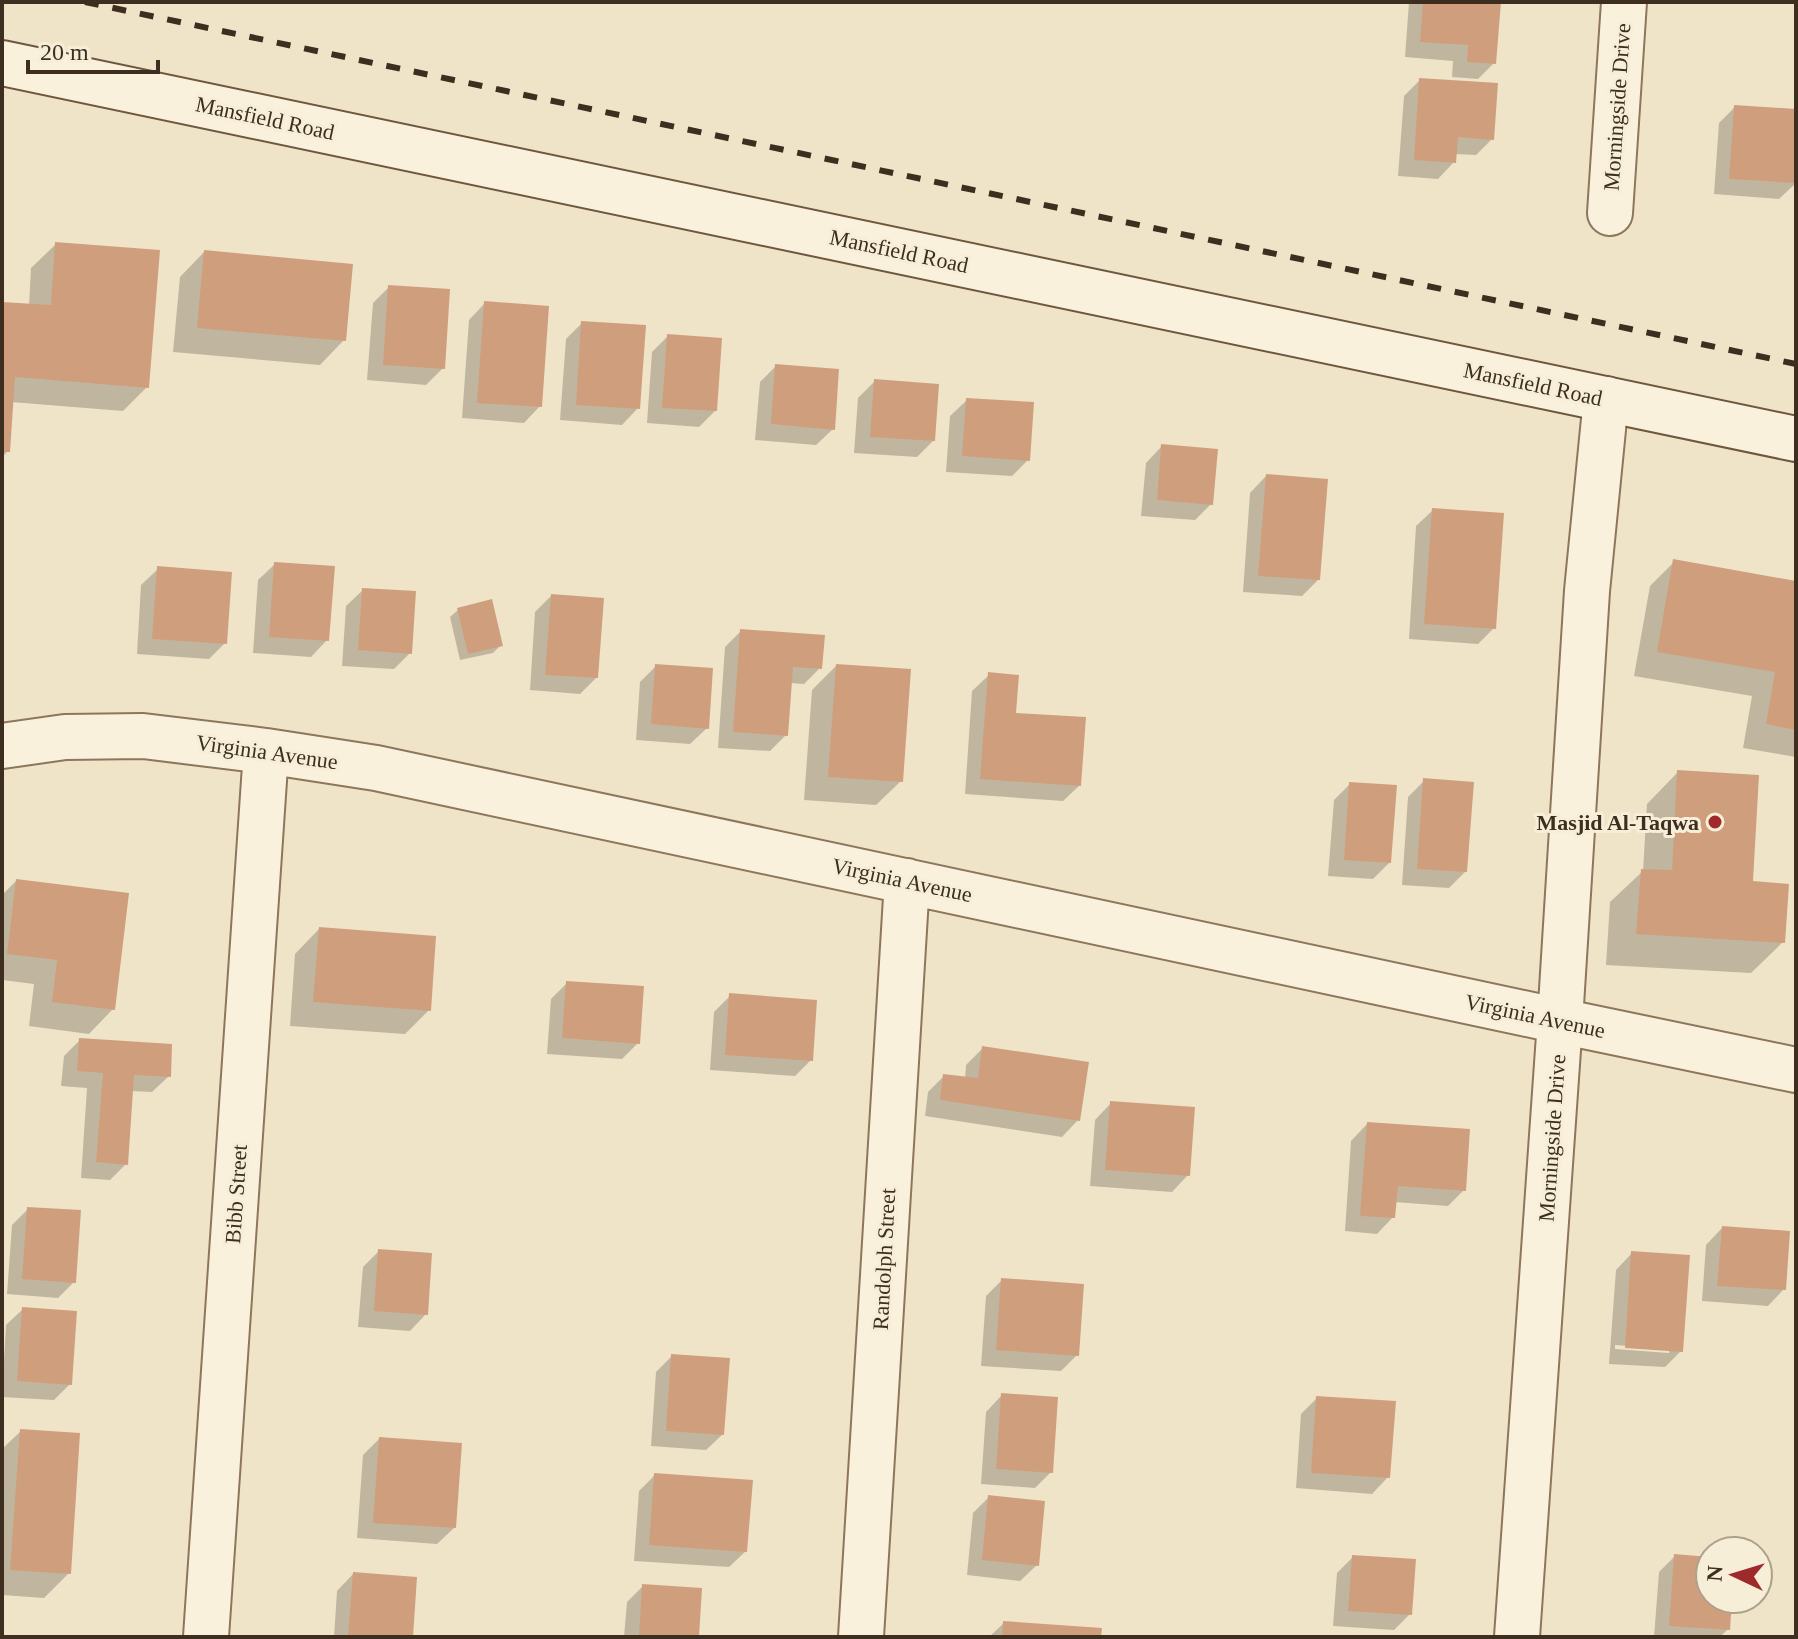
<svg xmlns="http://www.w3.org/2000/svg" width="1798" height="1639" font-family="'Times New Roman',serif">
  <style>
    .shadow { fill: #0003; fill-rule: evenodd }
    .building { fill: #cf9f7d }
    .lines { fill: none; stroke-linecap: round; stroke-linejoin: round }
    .minor-casing { stroke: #8d765c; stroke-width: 48 }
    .secondary-casing { stroke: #6f573f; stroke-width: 48 }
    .minor { stroke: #faf1dc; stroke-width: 44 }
    .secondary { stroke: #faf1dc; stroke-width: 44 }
    .rail { stroke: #3d2e20; stroke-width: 6; stroke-dasharray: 14 14; stroke-linecap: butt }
    .poi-dot { fill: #9e2a2b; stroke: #f7eed8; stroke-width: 3 }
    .labels { text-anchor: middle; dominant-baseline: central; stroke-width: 6; stroke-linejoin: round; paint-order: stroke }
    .street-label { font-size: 22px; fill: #3d2e20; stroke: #f7eed8 }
    .poi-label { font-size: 22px; font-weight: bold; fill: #3d2e20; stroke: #f7eed8; text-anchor: end }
  </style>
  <rect width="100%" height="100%" fill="#f0e4c8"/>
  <path class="shadow" d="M 1027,2 L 1059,2 L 1057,4 Z
    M 1409,2 L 1499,2 L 1494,63 L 1478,79 L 1452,77 L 1453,61 L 1405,57 Z
    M 1420,80 L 1492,139 L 1476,155 L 1455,154 L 1454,162 L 1438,179 L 1398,176 L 1404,96 Z
    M 1735,107 L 1796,111 L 1796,183 L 1779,199 L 1714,194 L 1719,123 Z
    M 56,244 L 147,387 L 123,411 L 11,402 L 8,451 L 2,457 L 2,304 L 29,306 L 31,268 Z
    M 204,252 L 344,340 L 320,365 L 173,352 L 180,277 Z
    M 389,287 L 443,368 L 426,385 L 367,380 L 373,303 Z
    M 485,303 L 540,406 L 524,423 L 462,418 L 469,320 Z
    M 582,323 L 638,408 L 622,425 L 560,420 L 566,339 Z
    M 668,336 L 715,411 L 699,427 L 647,423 L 652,352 Z
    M 776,366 L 833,429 L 816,445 L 755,440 L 760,382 Z
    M 874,382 L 933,441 L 917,457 L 854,453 L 858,398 Z
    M 967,400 L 1028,460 L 1012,476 L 946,472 L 950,416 Z
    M 1162,446 L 1211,504 L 1195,520 L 1141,516 L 1146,463 Z
    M 1266,476 L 1319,579 L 1302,596 L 1243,592 L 1250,493 Z
    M 1433,510 L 1494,628 L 1478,644 L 1409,639 L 1416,526 Z
    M 1674,562 L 1796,583 L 1796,757 L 1743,748 L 1752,696 L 1634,676 L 1650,586 Z
    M 275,564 L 327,640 L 311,657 L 253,653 L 258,580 Z
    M 158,569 L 225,643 L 209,659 L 137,654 L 141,585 Z
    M 363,590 L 410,653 L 394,669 L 342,666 L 346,606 Z
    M 551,596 L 596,678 L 580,694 L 530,690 L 535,612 Z
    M 458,610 L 501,645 L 493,653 L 460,660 L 450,617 Z
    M 741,631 L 820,668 L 804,684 L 790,683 L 786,735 L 770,751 L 718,748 L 725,647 Z
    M 656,666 L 707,728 L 690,744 L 636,740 L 640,682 Z
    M 836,666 L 901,781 L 876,805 L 804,800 L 812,690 Z
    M 989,675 L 1014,714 L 1080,785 L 1063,801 L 965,794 L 972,691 Z
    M 1678,772 L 1751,883 L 1783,942 L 1751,973 L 1606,965 L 1610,902 L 1643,871 L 1647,804 Z
    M 1424,781 L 1465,872 L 1449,888 L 1402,885 L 1408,797 Z
    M 1350,784 L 1389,863 L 1373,879 L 1328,876 L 1334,800 Z
    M 16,881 L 113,1009 L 89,1034 L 29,1026 L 34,984 L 2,980 L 2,895 Z
    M 319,929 L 429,1010 L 405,1034 L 290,1026 L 295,954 Z
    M 567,983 L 638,1043 L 622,1059 L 547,1054 L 551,999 Z
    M 730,996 L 811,1060 L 795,1076 L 710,1070 L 714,1012 Z
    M 80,1040 L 169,1076 L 152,1092 L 131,1091 L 126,1164 L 110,1180 L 81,1178 L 87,1088 L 61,1086 L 64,1056 Z
    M 983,1048 L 1078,1120 L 1062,1137 L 925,1116 L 928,1092 L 944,1076 L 965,1079 L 966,1065 Z
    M 1111,1103 L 1188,1175 L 1172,1192 L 1090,1186 L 1095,1120 Z
    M 1367,1124 L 1464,1190 L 1448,1206 L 1394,1202 L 1393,1217 L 1377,1234 L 1345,1231 L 1351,1141 Z
    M 28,1209 L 74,1282 L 58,1298 L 7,1294 L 12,1225 Z
    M 1722,1228 L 1784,1289 L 1768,1306 L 1702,1301 L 1706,1245 Z
    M 379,1251 L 426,1314 L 410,1331 L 358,1327 L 363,1267 Z
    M 1632,1253 L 1681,1351 L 1665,1367 L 1609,1364 L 1616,1270 ZM 1615,1345 L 1669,1349 L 1669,1353 L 1615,1349 Z
    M 1002,1280 L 1077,1355 L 1061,1371 L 981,1366 L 986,1296 Z
    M 23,1309 L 70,1384 L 54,1400 L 2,1397 L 6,1325 Z
    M 672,1356 L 723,1434 L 706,1450 L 651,1446 L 656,1372 Z
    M 1002,1395 L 1051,1472 L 1035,1488 L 981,1484 L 986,1412 Z
    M 1317,1398 L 1388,1477 L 1372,1494 L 1296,1488 L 1301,1414 Z
    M 21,1431 L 69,1573 L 44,1598 L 2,1595 L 2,1449 Z
    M 379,1439 L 454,1528 L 437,1544 L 357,1538 L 363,1455 Z
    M 655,1475 L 746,1551 L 729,1567 L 634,1561 L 639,1491 Z
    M 989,1497 L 1037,1565 L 1020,1581 L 967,1575 L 973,1513 Z
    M 1675,1556 L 1710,1559 L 1710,1599 L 1730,1599 L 1728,1629 L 1720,1637 L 1654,1637 L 1659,1572 Z
    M 1353,1557 L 1410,1614 L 1394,1630 L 1333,1626 L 1337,1573 Z
    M 353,1574 L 411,1637 L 334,1637 L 337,1591 Z
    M 643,1586 L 697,1637 L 624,1637 L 627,1602 Z
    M 1004,1623 L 1099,1637 L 989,1637 Z"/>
  <path class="building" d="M 1423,2 L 1501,2 L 1496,64 L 1467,62 L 1468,45 L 1420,42 Z
    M 1419,78 L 1498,83 L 1494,140 L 1458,137 L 1456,163 L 1414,160 Z
    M 1734,105 L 1796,109 L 1796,183 L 1729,179 Z
    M 55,242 L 160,250 L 149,388 L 15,377 L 10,452 L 2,452 L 2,302 L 51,305 Z
    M 204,250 L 353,264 L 346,341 L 197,328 Z
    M 388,285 L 450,289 L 445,369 L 383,365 Z
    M 484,301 L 549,306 L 542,407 L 477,403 Z
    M 581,321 L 646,325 L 640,409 L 576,405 Z
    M 667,334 L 722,338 L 717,411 L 662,408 Z
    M 775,364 L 839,369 L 835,430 L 771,424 Z
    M 874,379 L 939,384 L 935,441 L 870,437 Z
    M 966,398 L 1034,402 L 1030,461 L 962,456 Z
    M 1161,444 L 1218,449 L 1213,505 L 1157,500 Z
    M 1266,474 L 1328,479 L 1320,580 L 1258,576 Z
    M 1432,508 L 1504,513 L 1496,629 L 1424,624 Z
    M 1673,559 L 1796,581 L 1796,730 L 1766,724 L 1775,672 L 1657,652 Z
    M 274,562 L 335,566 L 329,641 L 269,637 Z
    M 157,566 L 232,572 L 227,644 L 152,639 Z
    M 362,588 L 416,591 L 412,654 L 358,650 Z
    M 551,594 L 604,598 L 598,678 L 545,675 Z
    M 492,599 L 503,646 L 468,654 L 457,608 Z
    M 740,629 L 825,635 L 822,669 L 793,667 L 788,736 L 733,732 Z
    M 655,664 L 713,668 L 709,729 L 651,724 Z
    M 836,664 L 911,669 L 903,782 L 828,777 Z
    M 988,672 L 1019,675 L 1016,713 L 1086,717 L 1081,786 L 980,779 Z
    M 1677,770 L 1759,775 L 1753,881 L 1789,884 L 1785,943 L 1636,934 L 1641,869 L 1672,870 Z
    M 1423,778 L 1474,782 L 1467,872 L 1417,869 Z
    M 1349,782 L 1397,785 L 1391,863 L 1344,860 Z
    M 16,879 L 129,893 L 115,1010 L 52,1002 L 57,960 L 7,954 Z
    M 319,927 L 436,936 L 431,1011 L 313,1002 Z
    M 566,981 L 644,986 L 640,1044 L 562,1038 Z
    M 729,993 L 817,1000 L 813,1061 L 725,1055 Z
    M 79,1038 L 172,1044 L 171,1077 L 134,1075 L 128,1165 L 96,1162 L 103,1073 L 77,1071 Z
    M 982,1046 L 1089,1062 L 1080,1121 L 940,1100 L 943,1074 L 978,1078 Z
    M 1110,1101 L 1195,1107 L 1190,1176 L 1105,1170 Z
    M 1367,1122 L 1470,1129 L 1466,1191 L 1398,1186 L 1395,1218 L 1360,1216 Z
    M 27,1207 L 81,1210 L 76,1283 L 22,1279 Z
    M 1722,1226 L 1790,1231 L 1786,1290 L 1717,1286 Z
    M 378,1249 L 432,1253 L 428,1315 L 374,1311 Z
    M 1631,1251 L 1690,1255 L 1683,1352 L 1625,1348 Z
    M 1001,1278 L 1084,1284 L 1079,1356 L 996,1350 Z
    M 22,1307 L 77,1311 L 72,1385 L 17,1381 Z
    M 671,1354 L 730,1358 L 724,1435 L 666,1431 Z
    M 1001,1393 L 1058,1397 L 1053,1473 L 996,1469 Z
    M 1316,1396 L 1396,1401 L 1390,1478 L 1311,1473 Z
    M 20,1429 L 80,1433 L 71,1574 L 10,1570 Z
    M 379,1437 L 462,1443 L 456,1528 L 373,1523 Z
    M 654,1473 L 753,1480 L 747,1552 L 649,1545 Z
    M 988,1495 L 1045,1501 L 1039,1566 L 982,1560 Z
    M 1674,1554 L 1710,1557 L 1710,1599 L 1732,1599 L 1730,1630 L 1669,1626 Z
    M 1352,1555 L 1416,1559 L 1412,1615 L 1348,1611 Z
    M 353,1572 L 417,1577 L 413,1637 L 348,1637 Z
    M 642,1584 L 702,1588 L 699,1637 L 639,1637 Z
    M 1003,1621 L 1102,1628 L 1101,1637 L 1002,1637 Z"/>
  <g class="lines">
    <defs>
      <path id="minor" d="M 1610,213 L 1624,2
        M 2,746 L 65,737 L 143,736 L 266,751 L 376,768 L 1560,1021 L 1796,1070
        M 206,1637 L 266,751
        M 861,1637 L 907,881
        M 1517,1637 L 1560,1021 L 1587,591 L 1606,399"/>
      <path id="secondary" d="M 2,63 L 1796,439"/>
    </defs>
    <use href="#minor" class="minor-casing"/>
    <use href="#secondary" class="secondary-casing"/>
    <use href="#minor" class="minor"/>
    <use href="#secondary" class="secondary"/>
    <path class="rail" d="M 85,2 L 1796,364"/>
  </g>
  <circle class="poi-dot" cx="1715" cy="822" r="8"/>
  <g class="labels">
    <g class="street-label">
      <text transform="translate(1617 107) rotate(-86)">Morningside Drive</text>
      <text transform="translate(265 118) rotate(12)">Mansfield Road</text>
      <text transform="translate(899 251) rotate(12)">Mansfield Road</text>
      <text transform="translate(1533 384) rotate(12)">Mansfield Road</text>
      <text transform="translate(267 752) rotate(8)">Virginia Avenue</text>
      <text transform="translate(902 880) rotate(12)">Virginia Avenue</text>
      <text transform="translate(1535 1016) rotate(12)">Virginia Avenue</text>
      <text transform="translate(1552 1138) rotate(-86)">Morningside Drive</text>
      <text transform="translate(236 1194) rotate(-86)">Bibb Street</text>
      <text transform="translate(884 1259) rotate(-87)">Randolph Street</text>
    </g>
    <g class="poi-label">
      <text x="1699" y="822">Masjid Al-Taqwa</text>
    </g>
  </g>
  <rect width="1798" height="1639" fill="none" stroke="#3d2e20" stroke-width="8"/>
  <g transform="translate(1734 1575) rotate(274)"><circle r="38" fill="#f7eed8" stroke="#ada18e" stroke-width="2"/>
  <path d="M0-6L14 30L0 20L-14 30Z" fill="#9e2a2b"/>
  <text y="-12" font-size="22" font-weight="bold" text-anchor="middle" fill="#3d2e20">N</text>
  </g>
  <path d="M28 60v12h130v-12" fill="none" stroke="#3d2e20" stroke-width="4"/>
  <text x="40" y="60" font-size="24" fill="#3d2e20" stroke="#f7eed8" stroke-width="6" paint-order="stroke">20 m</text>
</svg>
